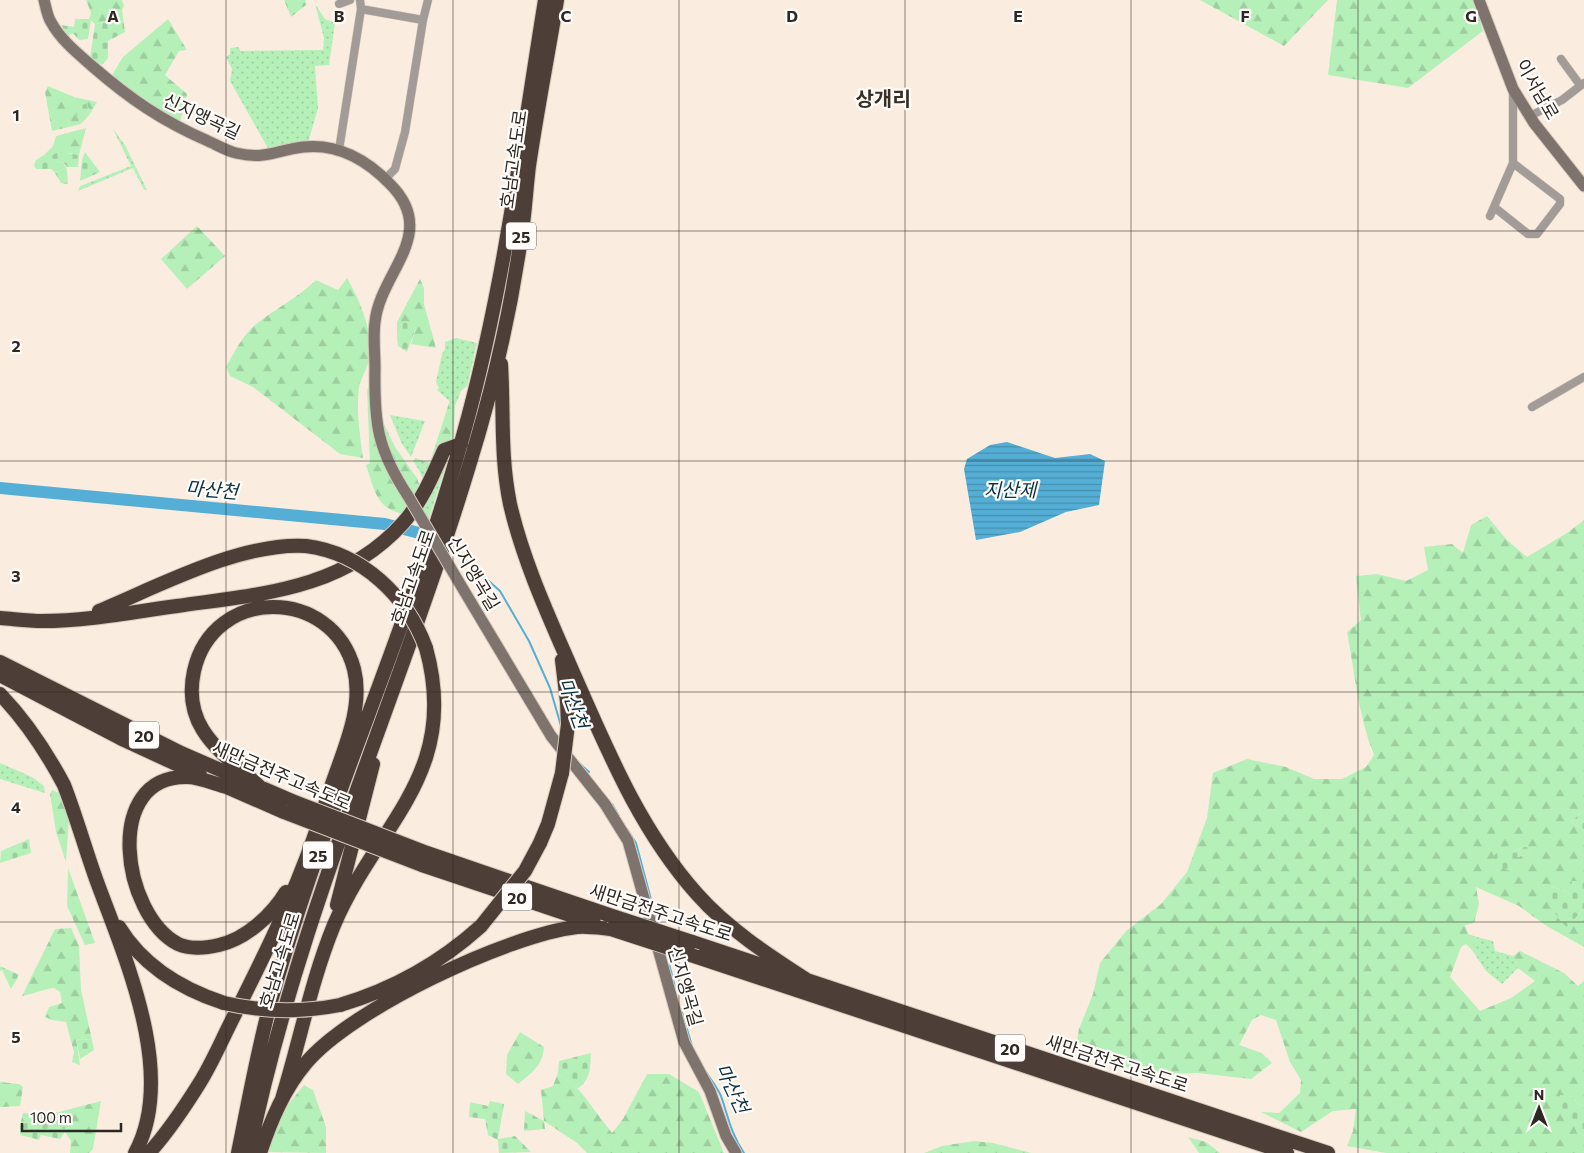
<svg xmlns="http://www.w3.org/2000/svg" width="1584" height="1153" font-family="Commissioner,'Noto Sans KR',sans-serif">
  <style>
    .grass { fill: url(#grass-dots) }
    .forest { fill: url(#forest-firs); fill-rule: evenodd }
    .cemetery { fill: url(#cemetery-stones) }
    .water { fill: url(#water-rules) }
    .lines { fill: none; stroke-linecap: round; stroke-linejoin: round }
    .stream { stroke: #54aed6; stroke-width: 2 }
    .river { stroke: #54aed6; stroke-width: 12 }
    .street-casing { stroke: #d5cabd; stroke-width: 9 }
    .secondary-casing { stroke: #d5cabd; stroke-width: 13 }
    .highway-casing { stroke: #d5cabd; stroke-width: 16 }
    .street { stroke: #a39b97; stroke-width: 8 }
    .secondary { stroke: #7e736d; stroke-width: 11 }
    .highway { stroke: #4d3f37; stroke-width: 14 }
    .secondary-bridge-casing { stroke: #d5cabd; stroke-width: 13; stroke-linecap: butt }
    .highway-bridge-casing { stroke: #d5cabd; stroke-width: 16; stroke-linecap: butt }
    .secondary-bridge { stroke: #7e736d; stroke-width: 11 }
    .highway-bridge { stroke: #4d3f37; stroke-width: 14 }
    .grid { fill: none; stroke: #2d2823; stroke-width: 1; stroke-opacity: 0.55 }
    .labels { text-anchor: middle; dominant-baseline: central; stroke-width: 4.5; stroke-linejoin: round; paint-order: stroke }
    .shield { fill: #fffcf9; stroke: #6c6863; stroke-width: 1 }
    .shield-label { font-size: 16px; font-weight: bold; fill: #2d2823 }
    .street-label { font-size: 18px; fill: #2d2823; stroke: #fffcf9 }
    .water-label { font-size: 19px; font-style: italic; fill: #093344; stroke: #fffcf9 }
    .quarter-label { font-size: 20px; font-weight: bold; fill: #392f24; stroke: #fffcf9 }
    .grid-label { font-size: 16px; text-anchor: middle; font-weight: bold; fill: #2d2823; stroke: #fffcf9; stroke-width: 4.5; stroke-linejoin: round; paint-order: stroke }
  </style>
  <defs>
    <pattern id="grass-dots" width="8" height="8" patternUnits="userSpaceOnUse" patternTransform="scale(1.25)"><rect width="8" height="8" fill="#b6f0b9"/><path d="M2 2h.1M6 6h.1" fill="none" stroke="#9dce9f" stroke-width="1.8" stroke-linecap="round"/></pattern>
    <pattern id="forest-firs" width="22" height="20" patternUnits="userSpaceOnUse" patternTransform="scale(1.25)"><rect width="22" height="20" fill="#b6f0b9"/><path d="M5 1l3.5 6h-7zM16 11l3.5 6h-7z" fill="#9dce9f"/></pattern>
    <pattern id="cemetery-stones" width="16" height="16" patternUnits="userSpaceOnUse" patternTransform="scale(1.25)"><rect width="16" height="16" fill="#b6f0b9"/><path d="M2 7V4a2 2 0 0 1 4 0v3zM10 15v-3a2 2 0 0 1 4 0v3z" fill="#9dce9f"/></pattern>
    <pattern id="water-rules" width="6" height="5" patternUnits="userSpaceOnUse" patternTransform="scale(1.25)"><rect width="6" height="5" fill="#54aed6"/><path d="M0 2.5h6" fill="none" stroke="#468ead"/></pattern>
  </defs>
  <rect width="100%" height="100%" fill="#faeddf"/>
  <path class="grass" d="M 315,4 L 325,19 L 335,23 L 329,65 L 315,66 L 318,108 L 308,143 L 269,150 L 230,81 L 232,69 L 226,57 L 230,54 L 230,48 L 238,47 L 241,51 L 323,50 L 324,38 Z
    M 113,129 L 125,145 L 147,190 L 144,190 L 133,168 L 78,191 L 80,186 L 131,166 Z
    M 456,338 L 477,343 L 467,386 L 461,391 L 455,406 L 437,390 L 439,388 L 436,382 L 442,354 L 445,349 L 445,342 Z
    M 390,415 L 425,421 L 411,457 L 401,442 Z
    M 415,458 L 445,468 L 428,521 L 420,509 C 426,486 427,481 413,461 Z
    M 0,763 L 32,777 L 44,786 L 45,793 L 0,779 Z
    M 1477,937 L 1493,941 L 1495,951 L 1513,956 L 1518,968 L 1502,984 L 1486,971 L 1472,950 Z"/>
  <path class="forest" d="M 86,0 L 122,0 L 124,6 L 122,10 L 114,11 C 110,21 106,24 95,24 L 89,19 L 91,13 Z
    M 1200,0 L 1328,0 L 1284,46 Z
    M 1337,0 L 1474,0 L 1483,31 L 1408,88 L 1328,75 Z
    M 168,19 L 187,50 L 179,51 L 165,75 L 187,94 L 180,122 L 141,100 L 112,75 L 123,57 Z
    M 48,86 L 74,97 L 97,102 L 90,114 L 87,103 L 78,116 L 81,124 L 52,131 L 45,92 Z
    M 86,128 L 79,155 L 69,153 L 48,158 L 44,155 L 53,146 L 56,136 Z
    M 56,161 L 64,163 L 67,170 L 61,170 L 55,173 L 51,169 Z
    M 197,226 L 225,256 L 187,289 L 161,259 Z
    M 347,278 C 360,301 376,336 368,363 C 366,371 360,380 359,388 C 356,410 360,436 363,458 L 340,454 L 253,387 L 230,376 L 226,367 C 234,353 242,336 255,325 C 275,309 297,298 316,280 L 338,290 Z
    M 420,279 L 424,288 L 424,304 L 436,348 L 411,344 L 416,328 L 403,323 L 397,340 L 397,322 Z
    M 370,387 C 371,447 383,463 412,513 L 410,516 C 376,509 376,495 366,465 L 370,463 L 367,389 Z
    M 450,400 L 455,406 L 454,433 L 445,468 L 430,462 Z
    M 380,415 L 395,447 L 417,478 L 420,487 L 417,499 L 413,496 L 391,459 Z
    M 1487,516 L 1507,540 L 1527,557 L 1567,533 L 1584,520 L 1584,810 L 1571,822 L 1584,830 L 1584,881 L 1572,881 L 1572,894 L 1550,886 L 1567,927 L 1584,909 L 1584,947 L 1545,925 L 1519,906 L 1476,887 L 1479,904 L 1474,923 L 1465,925 L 1468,934 L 1477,937 L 1472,950 L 1466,944 L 1461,947 L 1450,977 L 1480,1011 L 1511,998 L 1535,981 L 1518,968 L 1513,956 L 1520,951 L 1564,973 L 1578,986 L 1584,981 L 1584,1109 L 1571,1096 L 1577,1133 L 1584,1135 L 1584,1153 L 1386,1153 L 1347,1146 L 1353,1131 L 1356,1109 L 1333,1111 L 1301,1132 L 1261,1112 L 1279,1113 L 1300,1093 L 1301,1080 L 1290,1062 L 1276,1020 L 1261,1015 L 1252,1020 L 1239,1045 L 1262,1053 L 1272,1063 L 1251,1079 L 1197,1073 L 1168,1074 L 1133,1069 L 1107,1061 L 1077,1041 L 1079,1029 L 1093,994 L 1100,963 L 1126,931 L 1161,904 L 1187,872 L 1207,818 L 1213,773 L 1247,759 L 1286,767 L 1314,779 L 1342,779 L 1366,767 L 1374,755 C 1358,715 1355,674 1347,632 L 1361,620 L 1356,576 L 1377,574 L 1406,581 L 1428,570 L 1424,547 L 1452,544 L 1463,553 L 1471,525 ZM 1524,847 L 1536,852 L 1517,857 L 1500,850 L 1513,851 Z
    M 52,790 L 59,793 L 69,819 L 66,862 L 56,832 L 50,794 Z
    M 68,868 L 95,943 L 85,945 L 67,906 Z
    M 71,928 L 79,946 L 81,990 L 92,1040 L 76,1039 L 80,1065 L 72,1062 L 74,1052 L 66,1022 L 52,1020 L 45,1017 L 49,1007 L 62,1003 L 60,992 L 54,988 C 43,989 34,994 22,996 L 55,929 Z
    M 520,1032 L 544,1047 C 543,1065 532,1073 518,1084 L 506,1074 L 507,1055 Z
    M 558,1073 L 580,1091 L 612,1133 L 623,1119 L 647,1074 L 669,1074 L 699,1092 L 724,1153 L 587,1153 L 577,1143 L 544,1121 L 541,1090 L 553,1086 Z
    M 0,1082 L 19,1084 L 23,1087 L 20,1106 L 0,1107 Z
    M 304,1085 L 313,1090 L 326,1127 L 326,1153 L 266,1152 L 273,1123 Z
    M 101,1101 L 93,1149 L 89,1153 L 70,1153 L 71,1141 L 65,1132 L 65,1127 L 27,1122 L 20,1126 L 23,1113 L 55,1113 Z
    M 1188,1137 L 1206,1142 L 1220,1153 L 1199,1153 Z
    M 974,1141 L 993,1143 L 1031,1153 L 924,1153 L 942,1146 Z"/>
  <path class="cemetery" d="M 284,0 L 305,0 L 306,5 L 291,17 Z
    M 114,10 L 122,10 L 125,32 L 108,41 L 108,58 L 102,65 L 90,58 L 95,24 C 107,24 110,21 114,10 Z
    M 75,19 L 89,19 L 91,21 L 88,39 L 79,40 L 73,33 L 68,36 L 61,25 L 74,27 Z
    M 87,103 L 90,114 L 81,124 L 74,109 Z
    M 59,152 L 79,155 L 78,167 L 67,167 L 64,163 L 57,161 L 51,169 L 36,169 L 34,165 L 36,160 L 44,155 L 48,157 Z
    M 85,152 L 100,172 L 80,181 L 82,160 Z
    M 61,170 L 67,170 L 68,184 L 61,183 L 55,173 Z
    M 405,321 L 416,328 L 407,352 L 398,346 L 397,340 L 403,323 Z
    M 1584,810 L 1584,830 L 1571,822 Z
    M 29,839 L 31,853 L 0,863 L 1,851 Z
    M 1524,847 L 1534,848 L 1537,852 L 1517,857 L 1510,871 L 1488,863 L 1500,849 L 1513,851 Z
    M 1572,881 L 1584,881 L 1584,909 L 1567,927 C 1553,916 1551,903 1550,886 L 1572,894 Z
    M 0,966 L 19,975 L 11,989 L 2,970 L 0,971 Z
    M 76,1039 L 92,1040 L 94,1050 L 80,1059 Z
    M 591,1053 C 590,1069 591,1080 577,1089 L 558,1073 L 559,1061 Z
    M 1560,1095 L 1571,1096 L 1584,1109 L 1584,1135 L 1577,1133 L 1573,1121 L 1560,1106 Z
    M 490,1101 L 504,1104 L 498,1139 L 515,1136 L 531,1152 L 499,1153 L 498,1140 L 488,1135 L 485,1119 L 469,1117 L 470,1102 L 488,1106 Z
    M 525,1111 L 544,1121 L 545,1129 L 524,1131 Z
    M 27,1122 C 40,1125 52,1123 65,1127 L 65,1132 L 60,1139 L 41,1135 L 39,1140 L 20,1135 L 20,1126 Z"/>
  <path class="water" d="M 1007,442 L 1055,458 L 1090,454 L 1105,461 L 1099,505 L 1066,512 L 1020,532 L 976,540 L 964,469 L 967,459 L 990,445 Z"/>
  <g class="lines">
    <path class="stream" d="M 454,550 L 500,591 L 529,641 L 550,688 L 561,726
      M 578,762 L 589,772
      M 612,804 L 619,816
      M 627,829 L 636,843 L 658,926
      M 666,952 L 676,991
      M 681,1009 L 692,1046
      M 706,1072 C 711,1080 717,1087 721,1096 C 728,1116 731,1134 744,1153"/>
    <path class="river" d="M 0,488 L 385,524 L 419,533"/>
    <defs>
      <path id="street" d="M 339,4 L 350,0
        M 361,9 L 423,20 L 405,132 L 395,169 L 385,179
        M 423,20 L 428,0
        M 1561,59 L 1580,85
        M 1530,116 L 1562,100 L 1584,83
        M 339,150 L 361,9 L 360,0
        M 1494,207 L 1528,234 L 1537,234 L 1560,204 L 1560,199 L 1513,163
        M 1490,216 L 1513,163 L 1513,91
        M 1532,407 L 1584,377"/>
      <path id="secondary" d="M 44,0 C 46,7 47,16 51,22 C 60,39 77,53 92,66 C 130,99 162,121 208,141 C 217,145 227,151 236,153 C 266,160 277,150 303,147 C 337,143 367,160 390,184 C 440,234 380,272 375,322 C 373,337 375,353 375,368 C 374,423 377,449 408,496
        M 1479,0 L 1513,89 L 1534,123 L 1584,186
        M 463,589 L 551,736 L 605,804 L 628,841 L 684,1042 L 710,1091 L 726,1136 L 736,1153"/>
      <path id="highway" d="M 501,364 C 504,413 500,455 510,504 C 523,561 549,617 572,670 C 607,749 639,829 697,894 C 729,930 770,956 810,982
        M 99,611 C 159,586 241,542 306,546
        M 0,618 C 14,619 28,621 42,621 C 87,621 133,612 177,606 C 261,594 343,590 403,523 C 421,503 433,475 444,450 L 461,444
        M 562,660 L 567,702
        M 0,662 L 181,753 L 292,801
        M 0,675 L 124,740 L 200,775
        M 0,694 C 27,722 46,751 64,785 C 76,816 85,848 96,879 C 124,956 178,1074 135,1153
        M 220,784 L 284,812
        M 227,787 C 215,784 199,777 187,777 C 102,775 122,915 178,944 C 191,950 206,948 219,945 C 246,939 272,915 286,892
        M 540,843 L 548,824 L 562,773
        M 427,853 L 609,915
        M 422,865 L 594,923
        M 337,905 L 373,764
        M 119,927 C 143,966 181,989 224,1003
        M 692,942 L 1328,1153
        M 697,957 L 1287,1153
        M 340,1005 C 394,989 439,964 481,926
        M 282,1099 C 300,1041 311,981 334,925 C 377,824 461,774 426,648
        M 149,1153 C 168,1132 184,1108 199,1084 C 211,1065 220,1044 230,1024 C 256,972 283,919 304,864 C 314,839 322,813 331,787 C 343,751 364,708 354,669 C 332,586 213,586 194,671 C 181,730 225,754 261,788
        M 238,1153 C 249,1100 258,1046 273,994 C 324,813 403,641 456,460 C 501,310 520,154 545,0
        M 249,1153 C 297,916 399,697 469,466 C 492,392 510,315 521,238 C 525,214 526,190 529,166 C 537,111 548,55 557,0
        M 260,1153 C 271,1120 284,1089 306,1063 C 351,1009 508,935 577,927 C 588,926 601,928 611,929"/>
    </defs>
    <use href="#street" class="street-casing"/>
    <use href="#secondary" class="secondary-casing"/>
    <use href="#highway" class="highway-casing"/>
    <use href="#street" class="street"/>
    <use href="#secondary" class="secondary"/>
    <use href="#highway" class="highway"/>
    <defs>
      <path id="secondary-bridge" d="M 408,496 L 463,589"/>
      <path id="highway-bridge" d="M 306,546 C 362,553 407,596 426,648
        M 562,773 L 568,724 L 567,702
        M 292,801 L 427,853
        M 284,812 L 422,865
        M 609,915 L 692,942
        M 481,926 L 525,871 L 540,843
        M 611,929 L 697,957
        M 224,1003 C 263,1012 300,1013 340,1005"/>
    </defs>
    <use href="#secondary-bridge" class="secondary-bridge-casing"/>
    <use href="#highway-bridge" class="highway-bridge-casing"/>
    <use href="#secondary-bridge" class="secondary-bridge"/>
    <use href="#highway-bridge" class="highway-bridge"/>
  </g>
  <path class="grid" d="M 226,0 L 226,1153M 453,0 L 453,1153M 679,0 L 679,1153M 905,0 L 905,1153M 1131,0 L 1131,1153M 1358,0 L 1358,1153M 0,231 L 1584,231M 0,461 L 1584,461M 0,692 L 1584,692M 0,922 L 1584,922"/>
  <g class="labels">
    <g class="shield">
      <rect x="506" y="222.5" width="30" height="27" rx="4"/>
      <rect x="129" y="721.5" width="30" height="27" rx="4"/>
      <rect x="303" y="841.5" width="30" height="27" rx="4"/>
      <rect x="502" y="883.5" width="30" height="27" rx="4"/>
      <rect x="995" y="1034.5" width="30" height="27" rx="4"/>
    </g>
    <g class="shield-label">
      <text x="521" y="236">25</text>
      <text x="144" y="735">20</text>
      <text x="318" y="855">25</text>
      <text x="517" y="897">20</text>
      <text x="1010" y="1048">20</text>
    </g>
    <g class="street-label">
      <text transform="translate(1538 89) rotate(60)">이서남로</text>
      <text transform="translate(202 116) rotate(25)">신지앵곡길</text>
      <text transform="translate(513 159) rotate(-82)">호남고속도로</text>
      <text transform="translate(474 573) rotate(59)">신지앵곡길</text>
      <text transform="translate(412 577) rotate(-71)">호남고속도로</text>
      <text transform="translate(282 775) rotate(23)">새만금전주고속도로</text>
      <text transform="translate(661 912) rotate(18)">새만금전주고속도로</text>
      <text transform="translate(279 960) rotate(-73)">호남고속도로</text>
      <text transform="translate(686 986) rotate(74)">신지앵곡길</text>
      <text transform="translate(1117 1063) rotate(18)">새만금전주고속도로</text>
    </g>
    <g class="water-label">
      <text transform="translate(212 489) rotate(5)">마산천</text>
      <text x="1010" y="489">지산제</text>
      <text transform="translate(574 703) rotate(70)">마산천</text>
      <text transform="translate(733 1088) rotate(65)">마산천</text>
    </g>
    <g class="quarter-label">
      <text x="883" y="98">상개리</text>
    </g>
  </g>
  <g class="grid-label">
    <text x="113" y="22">A</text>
    <text x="339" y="22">B</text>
    <text x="566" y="22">C</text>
    <text x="792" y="22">D</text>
    <text x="1018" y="22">E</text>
    <text x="1245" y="22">F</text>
    <text x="1471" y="22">G</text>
    <text x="16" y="121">1</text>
    <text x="16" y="352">2</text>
    <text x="16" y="582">3</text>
    <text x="16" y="813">4</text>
    <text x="16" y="1043">5</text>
  </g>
  <g transform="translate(1539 1108)" stroke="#fffcf9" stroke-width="4" paint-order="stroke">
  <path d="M0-4L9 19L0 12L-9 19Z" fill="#2d2823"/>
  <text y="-8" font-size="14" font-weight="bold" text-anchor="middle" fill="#2d2823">N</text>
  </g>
  <path d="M22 1123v8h99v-8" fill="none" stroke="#2d2823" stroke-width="2.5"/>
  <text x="30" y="1123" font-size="15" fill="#2d2823" stroke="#fffcf9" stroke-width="4" paint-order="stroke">100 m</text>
</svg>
